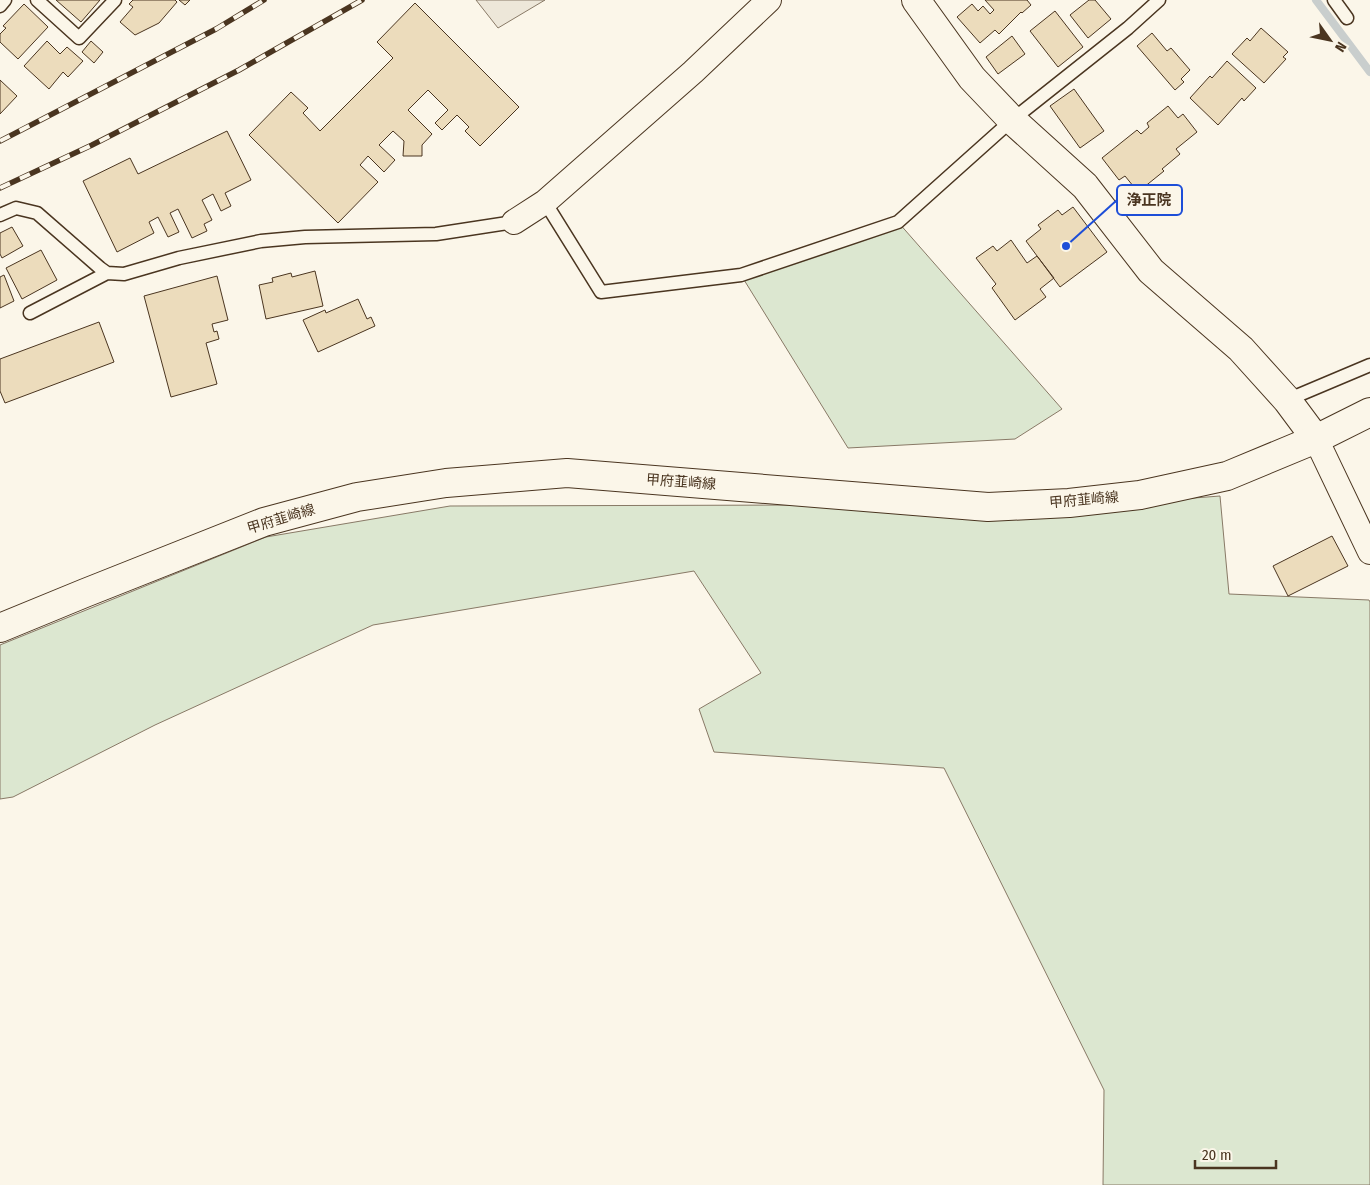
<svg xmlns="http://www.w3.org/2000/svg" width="1370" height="1185" font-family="'Fira Sans Condensed','Noto Sans JP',sans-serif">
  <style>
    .green { fill: #dce7d0; stroke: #887966 }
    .parking { fill: #ede7d9; stroke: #887966 }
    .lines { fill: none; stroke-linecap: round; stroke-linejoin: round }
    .stream { stroke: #c9cecd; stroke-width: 8 }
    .building { fill: #ecdcbc; stroke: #4a3520 }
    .service-casing { stroke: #4a3520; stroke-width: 15 }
    .minor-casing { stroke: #4a3520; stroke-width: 26 }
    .tertiary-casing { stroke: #4a3520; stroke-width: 30 }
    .primary-casing { stroke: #4a3520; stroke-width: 30 }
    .service { stroke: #fbf6e9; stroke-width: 12 }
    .minor { stroke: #fbf6e9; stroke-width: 24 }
    .tertiary { stroke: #fbf6e9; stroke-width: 28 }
    .primary { stroke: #fbf6e9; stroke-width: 28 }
    .rail-casing { stroke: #4a3520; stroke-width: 5.5 }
    .rail { stroke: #fbf6e9; stroke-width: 4; stroke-dasharray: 11; stroke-linecap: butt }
    .labels { text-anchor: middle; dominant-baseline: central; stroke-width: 4; stroke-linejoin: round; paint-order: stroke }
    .street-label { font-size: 14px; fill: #4a3520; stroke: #fbf6e9 }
    .leader { fill: none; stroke: #1d4ed8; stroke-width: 2 }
    .callout-dot { fill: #1d4ed8; stroke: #fbf6e9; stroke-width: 2 }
    .callout { fill: #fbf6e9; stroke: #1d4ed8; stroke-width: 2 }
    .callout-label { font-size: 15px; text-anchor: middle; font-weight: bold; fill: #4a3520 }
  </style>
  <rect width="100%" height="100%" fill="#fbf6e9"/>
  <path class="green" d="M 898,222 L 1062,409 L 1015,439 L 848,448 L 741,275 Z
    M 1220,496 L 1229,594 L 1369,600 L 1370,602 L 1370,1185 L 1103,1185 L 1104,1090 L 944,768 L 714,752 L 699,709 L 761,673 L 694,571 L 373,625 L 155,725 L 13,797 L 0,799 L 0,645 L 266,537 L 450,506 L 807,505 L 1168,500 Z"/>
  <path class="parking" d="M 476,0 L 545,0 L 498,28 Z"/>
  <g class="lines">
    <path class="stream" d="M 1316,0 L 1370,72"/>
  </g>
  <path class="building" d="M 56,0 L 100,0 L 81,22 Z
    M 133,0 L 175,0 L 177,2 L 159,23 L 135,35 L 120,22 L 133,7 L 129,4 Z
    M 179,0 L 190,0 L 185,5 Z
    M 985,0 L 1027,0 L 1031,5 L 1022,13 L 1021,12 L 999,34 L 995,30 L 980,43 L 957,17 L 972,4 L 978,11 L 983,6 L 990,14 L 994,10 Z
    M 1089,0 L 1095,0 L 1111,19 L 1088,38 L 1070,15 Z
    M 415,3 L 519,107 L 480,146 L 465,131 L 469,127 L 457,115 L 442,130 L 435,123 L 448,110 L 428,90 L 408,110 L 432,134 L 422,145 L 422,156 L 403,156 L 404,141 L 393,131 L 379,145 L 395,160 L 384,172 L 368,156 L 360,165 L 378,182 L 338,223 L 249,135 L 291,92 L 308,108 L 303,113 L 320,131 L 393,58 L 377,42 Z
    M 24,4 L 48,27 L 18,59 L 0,42 L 0,34 L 6,28 L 3,26 Z
    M 1055,11 L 1083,47 L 1058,67 L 1030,31 Z
    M 1261,28 L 1288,52 L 1283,57 L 1286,59 L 1264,83 L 1232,54 L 1247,38 L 1250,41 Z
    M 1152,33 L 1167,51 L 1171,48 L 1190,70 L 1181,79 L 1184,82 L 1175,90 L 1137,46 Z
    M 1012,36 L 1025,54 L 998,74 L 986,57 Z
    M 47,41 L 60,54 L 67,47 L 83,61 L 68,77 L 63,72 L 49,89 L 24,66 Z
    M 91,41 L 103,52 L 94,63 L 82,52 Z
    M 1227,61 L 1256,88 L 1244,101 L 1242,98 L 1218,125 L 1190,98 L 1210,76 L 1212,78 Z
    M 0,80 L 17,96 L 0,114 Z
    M 1074,89 L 1104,131 L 1080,148 L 1050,106 Z
    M 1168,106 L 1178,118 L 1183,114 L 1197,132 L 1176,149 L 1180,154 L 1162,169 L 1164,171 L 1138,192 L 1125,176 L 1119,180 L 1102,158 L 1137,130 L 1141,134 L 1149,127 L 1147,123 Z
    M 227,131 L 251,180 L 225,193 L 231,206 L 221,211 L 213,194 L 202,200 L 212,220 L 204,224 L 207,231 L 192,238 L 178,209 L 170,213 L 179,232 L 168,237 L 158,217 L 149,222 L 154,233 L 117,252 L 83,181 L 130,158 L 138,174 Z
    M 1073,207 L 1107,252 L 1060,287 L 1026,241 L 1041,229 L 1038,225 L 1058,210 L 1062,215 Z
    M 12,227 L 23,246 L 2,258 L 0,254 L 0,233 Z
    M 1011,240 L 1027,263 L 1037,256 L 1054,278 L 1040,289 L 1046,297 L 1015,320 L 992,288 L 996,284 L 976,258 L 993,246 L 997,251 Z
    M 41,250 L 57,280 L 22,299 L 6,268 Z
    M 315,271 L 323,306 L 266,319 L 259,285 L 273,282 L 272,278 L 291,273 L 292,277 Z
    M 4,275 L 14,301 L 0,308 L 0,277 Z
    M 217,276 L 228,320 L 212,324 L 214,332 L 217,331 L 219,339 L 206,343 L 217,384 L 171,397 L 144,296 Z
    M 358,299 L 367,319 L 371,317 L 375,326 L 318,352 L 303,320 L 325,310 L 326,313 Z
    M 99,322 L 114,362 L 5,403 L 0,391 L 0,359 Z
    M 1332,536 L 1348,566 L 1288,596 L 1273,566 Z"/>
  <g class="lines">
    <defs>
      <path id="service" d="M 37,0 L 79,38 L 115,0
        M 1334,0 L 1347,18
        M 0,6 L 5,0
        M 545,202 L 601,292 L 741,275 L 898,222 L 1012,120 L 1128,28 L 1159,0
        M 0,215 L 16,208 L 37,213 L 100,268 L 107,273 L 124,274 L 179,258 L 261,241 L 305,237 L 436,234 L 514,222
        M 30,313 L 107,273
        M 1287,400 L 1370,365"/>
      <path id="minor" d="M 514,222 L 545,202 L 693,72 L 769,0
        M 1316,439 L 1370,552"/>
      <path id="tertiary" d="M 916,0 L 972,78 L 1012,120 L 1085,186 L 1151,271 L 1241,349 L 1287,400 L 1316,439"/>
      <path id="primary" d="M 0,628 L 85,593 L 264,522 L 357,497 L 446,483 L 567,473 L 988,507 L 1069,503 L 1140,495 L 1227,476 L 1316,439 L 1370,412"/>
    </defs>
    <use href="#service" class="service-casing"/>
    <use href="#minor" class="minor-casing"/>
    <use href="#tertiary" class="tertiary-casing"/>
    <use href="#primary" class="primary-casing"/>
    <use href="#service" class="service"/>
    <use href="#minor" class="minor"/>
    <use href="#tertiary" class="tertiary"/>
    <use href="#primary" class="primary"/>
    <defs>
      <path id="rail" d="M 0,141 L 216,29 L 264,0
        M 0,188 L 92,145 L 239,70 L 362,0"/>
    </defs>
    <use href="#rail" class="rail-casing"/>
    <use href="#rail" class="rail"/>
  </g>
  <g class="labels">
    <g class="street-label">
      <text transform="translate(681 482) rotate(4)">甲府韮崎線</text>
      <text transform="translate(1084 500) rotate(-5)">甲府韮崎線</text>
      <text transform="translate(281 519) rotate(-17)">甲府韮崎線</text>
    </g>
  </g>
  <path class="leader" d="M1066 246L1117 200"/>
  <circle class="callout-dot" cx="1066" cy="246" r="5"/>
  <rect class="callout" x="1117" y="185" width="65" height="30" rx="5"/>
  <g class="callout-label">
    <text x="1149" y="205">浄正院</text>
  </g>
  <g transform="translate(1330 40) rotate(123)" stroke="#fbf6e9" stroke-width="4" paint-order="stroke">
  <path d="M0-4L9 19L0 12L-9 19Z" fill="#4a3520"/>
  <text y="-8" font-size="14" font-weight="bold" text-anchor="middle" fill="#4a3520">N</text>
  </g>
  <path d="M1195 1160v8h81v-8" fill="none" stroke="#4a3520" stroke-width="2.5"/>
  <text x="1202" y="1160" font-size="15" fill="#4a3520" stroke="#fbf6e9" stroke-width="4" paint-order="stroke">20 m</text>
</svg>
